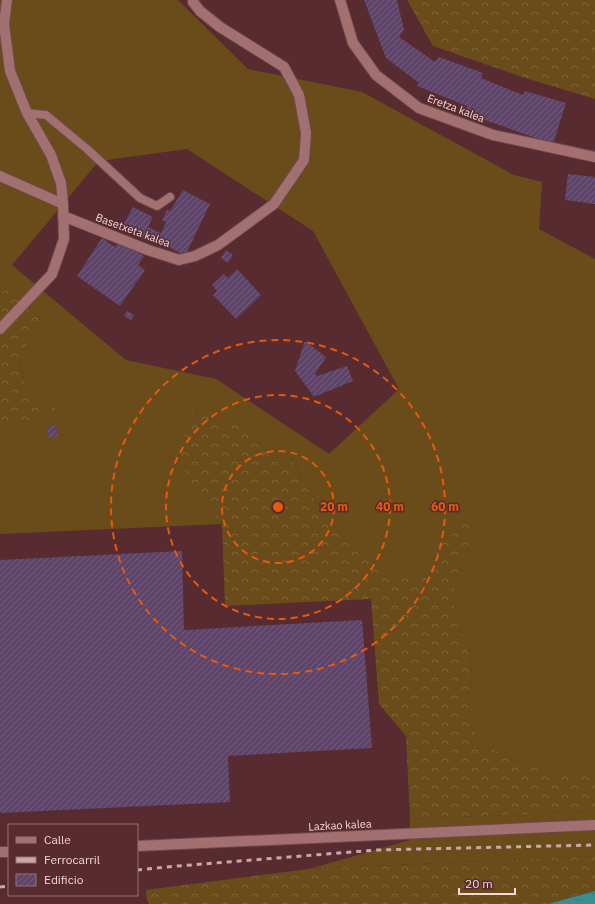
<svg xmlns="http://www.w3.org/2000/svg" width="595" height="904" font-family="'IBM Plex Sans',sans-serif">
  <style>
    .grass { fill: #6a4c1b; fill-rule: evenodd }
    .forest { fill: url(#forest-crowns) }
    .water { fill: url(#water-ripples) }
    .building { fill: url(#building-hatch) }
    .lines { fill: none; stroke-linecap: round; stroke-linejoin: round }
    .service-casing { stroke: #6f484c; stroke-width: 10 }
    .minor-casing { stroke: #6f484c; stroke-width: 12 }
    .tertiary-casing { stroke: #6f484c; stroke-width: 12 }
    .service { stroke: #a37072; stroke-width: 8 }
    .minor { stroke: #a37072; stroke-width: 10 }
    .tertiary { stroke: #a37072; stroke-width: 10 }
    .rail { stroke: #c9a8aa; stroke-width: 3; stroke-dasharray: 5 5; stroke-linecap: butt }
    .ring { fill: none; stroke: #e8590c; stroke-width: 2; stroke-dasharray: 7 5 }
    .labels { text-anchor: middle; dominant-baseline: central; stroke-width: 3; stroke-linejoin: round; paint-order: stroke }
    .street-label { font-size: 11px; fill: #f4d7d8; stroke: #572b2f }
    .centre { fill: #e8590c; stroke: #572b2f; stroke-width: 2 }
    .ring-label { font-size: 12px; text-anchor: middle; font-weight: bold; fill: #e8590c; stroke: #572b2f; stroke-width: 3; stroke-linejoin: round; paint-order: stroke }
  </style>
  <defs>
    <pattern id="forest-crowns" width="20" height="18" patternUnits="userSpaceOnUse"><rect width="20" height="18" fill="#6a4c1b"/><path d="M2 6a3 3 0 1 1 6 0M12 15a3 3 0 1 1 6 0" fill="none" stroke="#80653b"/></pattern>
    <pattern id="water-ripples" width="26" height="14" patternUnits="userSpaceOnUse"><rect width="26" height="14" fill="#388f90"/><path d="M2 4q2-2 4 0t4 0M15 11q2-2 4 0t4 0" fill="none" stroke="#3e7374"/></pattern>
    <pattern id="building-hatch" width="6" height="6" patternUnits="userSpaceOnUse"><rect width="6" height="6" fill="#5e4468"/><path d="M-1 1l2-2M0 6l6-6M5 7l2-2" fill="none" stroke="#765e7d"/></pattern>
  </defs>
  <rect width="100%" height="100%" fill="#572b2f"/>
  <path class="grass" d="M 0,0 L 178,0 L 248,69 L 362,92 L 514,175 L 542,182 L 539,229 L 595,259 L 595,769 L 559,776 L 513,760 L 478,741 L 466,699 L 472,679 L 469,644 L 454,620 L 454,584 L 470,542 L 440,546 L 419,584 L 393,574 L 351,548 L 311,495 L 291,457 L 276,462 L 242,427 L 193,487 L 222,524 L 0,534 L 0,432 L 4,429 L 28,393 L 18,361 L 40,318 L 5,290 L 0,293 ZM 187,149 L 313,231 L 399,389 L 329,454 L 216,379 L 126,360 L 12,265 L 99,161 Z
    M 595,811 L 595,856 L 309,869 L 410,840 L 410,819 Z"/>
  <path class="forest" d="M 407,0 L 595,0 L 595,99 L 522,77 L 433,46 Z
    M 5,290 L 40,318 L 18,362 L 28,393 L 56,409 L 0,432 L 0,293 Z
    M 191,409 L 242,427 L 276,462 L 290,456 L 311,495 L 351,548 L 393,574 L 419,583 L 440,546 L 471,505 L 470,542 L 454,584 L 454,620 L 469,644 L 472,679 L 466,699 L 478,741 L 513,760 L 559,776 L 595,769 L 595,811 L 410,819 L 406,736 L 379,704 L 371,599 L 225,606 L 222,524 L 193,487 L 179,457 Z
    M 595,856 L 595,891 L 548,904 L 149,904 L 147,900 L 146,890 L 309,869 Z"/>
  <path class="water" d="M 595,891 L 595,904 L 548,904 Z"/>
  <path class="building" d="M 364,0 L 397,0 L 404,30 L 399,37 L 435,62 L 439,57 L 483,73 L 481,78 L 523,95 L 525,91 L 566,103 L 553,144 L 465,113 L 467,106 L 417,86 L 419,83 L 386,58 Z
    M 568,174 L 595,177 L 595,204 L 565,200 Z
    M 183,190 L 210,204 L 185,256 L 148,235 L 145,240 L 122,227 L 133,207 L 153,217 L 148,227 L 161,233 L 166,222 L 162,220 L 167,210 L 170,211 Z
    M 102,238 L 115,247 L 119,241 L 144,256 L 138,265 L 145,270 L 120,306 L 77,276 Z
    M 226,250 L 233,255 L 228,263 L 221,258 Z
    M 237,269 L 261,295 L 236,319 L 213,295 L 217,291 L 212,285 L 224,274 L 228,278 Z
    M 127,311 L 134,315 L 131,320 L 124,316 Z
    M 305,341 L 326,357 L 315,374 L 317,376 L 347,366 L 353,381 L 314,397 L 295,371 Z
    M 56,425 L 58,436 L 49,438 L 47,427 Z
    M 182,551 L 184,630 L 362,620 L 372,748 L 228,756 L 230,802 L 0,813 L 0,560 Z"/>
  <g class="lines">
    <defs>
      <path id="service" d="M 27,113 L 46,115 L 87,149 L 140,198 L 157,206 L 170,197"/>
      <path id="minor" d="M 340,0 L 353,43 L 376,75 L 419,108 L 493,135 L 595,157
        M 0,176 L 63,204
        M 63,216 L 148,250 L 179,260 L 195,256 L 218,245 L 274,204 L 304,160 L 306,133 L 299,95 L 284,67 L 220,27 L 200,11 L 193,2 L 193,0
        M 0,329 L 52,274 L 64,239 L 63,204 L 61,183 L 51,155 L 27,113 L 10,71 L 4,24 L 7,0"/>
      <path id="tertiary" d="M 137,846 L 595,825
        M 0,852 L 9,852"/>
    </defs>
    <use href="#service" class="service-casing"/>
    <use href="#minor" class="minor-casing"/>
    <use href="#tertiary" class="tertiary-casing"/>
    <use href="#service" class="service"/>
    <use href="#minor" class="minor"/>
    <use href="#tertiary" class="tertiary"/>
    <path class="rail" d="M 137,870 L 178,866 L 376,850 L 595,845
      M 0,887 L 9,886"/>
  </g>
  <g class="ring">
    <circle cx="278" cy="507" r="56"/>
    <circle cx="278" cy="507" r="112"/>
    <circle cx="278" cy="507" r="167"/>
  </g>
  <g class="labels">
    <g class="street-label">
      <text transform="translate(456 108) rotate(21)">Eretza kalea</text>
      <text transform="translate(133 230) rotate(20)">Basetxeta kalea</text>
      <text transform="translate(340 825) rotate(-3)">Lazkao kalea</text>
    </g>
  </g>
  <circle cx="278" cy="507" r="6" class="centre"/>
  <g class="ring-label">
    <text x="334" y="511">20 m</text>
    <text x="390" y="511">40 m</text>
    <text x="445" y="511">60 m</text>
  </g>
  <rect x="8" y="824" width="130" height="72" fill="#572b2f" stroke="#967073"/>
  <rect x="16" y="837" width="20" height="6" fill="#a37072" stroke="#967073"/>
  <text x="44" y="844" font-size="12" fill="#f4d7d8">Calle</text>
  <rect x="16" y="857" width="20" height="6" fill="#c9a8aa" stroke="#967073"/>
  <text x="44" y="864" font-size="12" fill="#f4d7d8">Ferrocarril</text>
  <rect x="16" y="874" width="20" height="12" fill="url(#building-hatch)" stroke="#967073"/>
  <text x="44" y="884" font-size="12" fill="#f4d7d8">Edificio</text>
  <path d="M459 888v6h56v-6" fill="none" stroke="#f4d7d8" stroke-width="2"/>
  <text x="465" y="888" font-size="12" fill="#f4d7d8" stroke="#572b2f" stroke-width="3" paint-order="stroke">20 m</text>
</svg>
